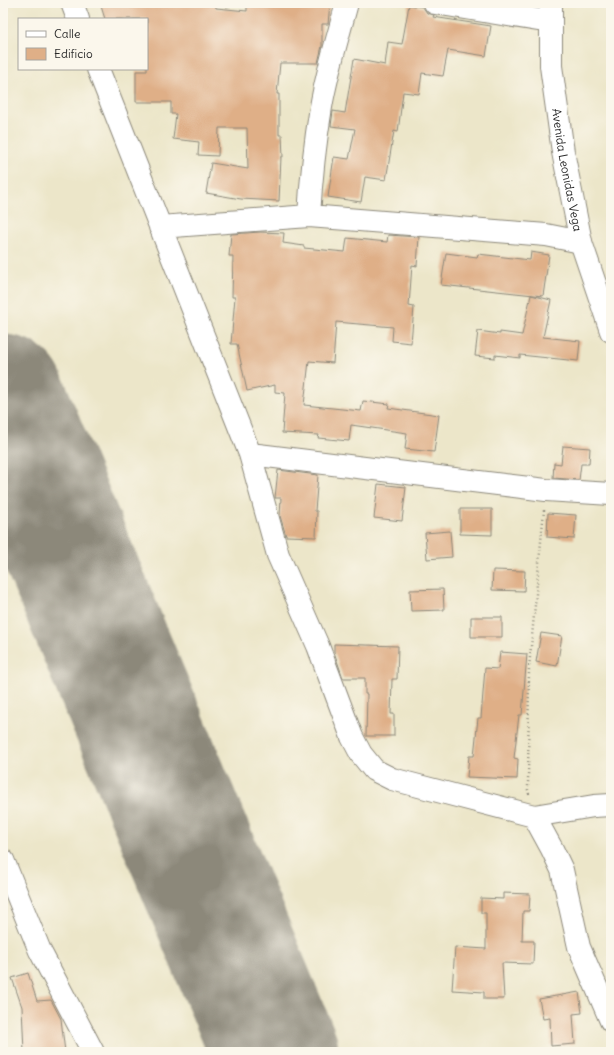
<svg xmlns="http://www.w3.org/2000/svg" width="614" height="1055" font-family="Delius,sans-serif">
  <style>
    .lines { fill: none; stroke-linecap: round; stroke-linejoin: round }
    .runway { stroke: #8c887a; stroke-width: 127 }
    .building { fill: #dfaf87 }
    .minor-casing { stroke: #8c887a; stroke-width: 24 }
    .highway-casing { stroke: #8c887a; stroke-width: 24 }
    .path { stroke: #8c887a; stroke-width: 2.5; stroke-dasharray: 1 3; stroke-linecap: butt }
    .minor { stroke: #fff; stroke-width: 22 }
    .highway { stroke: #fff; stroke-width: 22 }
    .labels { text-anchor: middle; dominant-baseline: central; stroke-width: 3; stroke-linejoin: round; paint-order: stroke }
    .street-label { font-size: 12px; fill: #2b2b2b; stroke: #fbf7ec }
  </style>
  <rect width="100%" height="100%" fill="#fbf7ec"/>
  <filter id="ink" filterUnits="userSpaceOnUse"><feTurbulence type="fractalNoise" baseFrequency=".025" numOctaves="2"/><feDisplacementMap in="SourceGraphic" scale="8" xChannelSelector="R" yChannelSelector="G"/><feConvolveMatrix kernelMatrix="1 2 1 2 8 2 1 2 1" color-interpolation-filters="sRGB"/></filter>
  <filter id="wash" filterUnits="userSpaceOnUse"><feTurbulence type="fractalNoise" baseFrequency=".012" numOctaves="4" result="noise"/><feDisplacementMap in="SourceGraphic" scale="16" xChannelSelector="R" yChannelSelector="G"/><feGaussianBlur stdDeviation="0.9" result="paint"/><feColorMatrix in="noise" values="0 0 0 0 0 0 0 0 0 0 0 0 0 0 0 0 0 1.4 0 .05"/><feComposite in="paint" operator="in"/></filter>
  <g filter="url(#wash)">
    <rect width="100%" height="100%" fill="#ece6c9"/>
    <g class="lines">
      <path class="runway" d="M 3,398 L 275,1052"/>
    </g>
    <g id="blocks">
      <path class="building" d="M 100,3 L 215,3 L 216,8 L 247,11 L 247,3 L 330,3 L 328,24 L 322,24 L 322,46 L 318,63 L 280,63 L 277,94 L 279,94 L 279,135 L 282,135 L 283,157 L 281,157 L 279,201 L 241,199 L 206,193 L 211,163 L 248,169 L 247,128 L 219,128 L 218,156 L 198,155 L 199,142 L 173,139 L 176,114 L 171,114 L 171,102 L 136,102 L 136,71 L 147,71 L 147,19 L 105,19 Z
        M 409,5 L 423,7 L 427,13 L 434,15 L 433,17 L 491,26 L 486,56 L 448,50 L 443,76 L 422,73 L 419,94 L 403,92 L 398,132 L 394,131 L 386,180 L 365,177 L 361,202 L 328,197 L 334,157 L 349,159 L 355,129 L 331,126 L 333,111 L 345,113 L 354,59 L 385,65 L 388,42 L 402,44 Z
        M 260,232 L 284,233 L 283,243 L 304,246 L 304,248 L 345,252 L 347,238 L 387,242 L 388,235 L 419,237 L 417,266 L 412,265 L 409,306 L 414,307 L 411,343 L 392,341 L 393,327 L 336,322 L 333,363 L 309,361 L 304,405 L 361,411 L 363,401 L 389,404 L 388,408 L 439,415 L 434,452 L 405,449 L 407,433 L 351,425 L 349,441 L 318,438 L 319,435 L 282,433 L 285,393 L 275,392 L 275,385 L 247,391 L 237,344 L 231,344 L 235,297 L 232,297 L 233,256 L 229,256 L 231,234 Z
        M 531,252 L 549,255 L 543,296 L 441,285 L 446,253 L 477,257 L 478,254 L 530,260 Z
        M 531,295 L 551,300 L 543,337 L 580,341 L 578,361 L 520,355 L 520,358 L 495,355 L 495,358 L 475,356 L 478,331 L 500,334 L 500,332 L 522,335 Z
        M 563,446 L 590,448 L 589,464 L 581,464 L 579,480 L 553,478 L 554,463 L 561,464 Z
        M 278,470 L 318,475 L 315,511 L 317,511 L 316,537 L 286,536 L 280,516 L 281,498 L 275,498 Z
        M 378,484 L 406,487 L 402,521 L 374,518 Z
        M 460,509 L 492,509 L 492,535 L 460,534 Z
        M 548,513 L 576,515 L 574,539 L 547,537 Z
        M 450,531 L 452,557 L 427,559 L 425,533 Z
        M 493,570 L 525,571 L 524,591 L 492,590 Z
        M 443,589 L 444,610 L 411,611 L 410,590 Z
        M 471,617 L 502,617 L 502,637 L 471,637 Z
        M 541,633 L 562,636 L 557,666 L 536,662 Z
        M 334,644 L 398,646 L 397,679 L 392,679 L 391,714 L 394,714 L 394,736 L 366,736 L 367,694 L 365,694 L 365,678 L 343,678 L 334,652 Z
        M 500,652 L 527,654 L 522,715 L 519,715 L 514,758 L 518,759 L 517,779 L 467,777 L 469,756 L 474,756 L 478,718 L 481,718 L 485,668 L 498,669 Z
        M 503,893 L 530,894 L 529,911 L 523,911 L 522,941 L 534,941 L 533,964 L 502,963 L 504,999 L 484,999 L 484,992 L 452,990 L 455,947 L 486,949 L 486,913 L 481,913 L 481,898 L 503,899 Z
        M 28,973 L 37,1001 L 51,1000 L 61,1019 L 65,1052 L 24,1052 L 22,1007 L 12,978 Z
        M 579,992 L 582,1013 L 573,1014 L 575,1044 L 551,1046 L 550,1018 L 543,1019 L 539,999 Z"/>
    </g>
  </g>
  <g filter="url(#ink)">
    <use href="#blocks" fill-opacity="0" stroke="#8c887a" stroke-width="1"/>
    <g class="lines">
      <defs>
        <path id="minor" d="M 72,3 L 78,19
          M 435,3 L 538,20 L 551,20
          M 98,69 L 250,454 L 278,555 L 318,646 L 352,737 L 361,754 L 374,770 L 392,779 L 534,816 L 552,849 L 562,870 L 579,947 L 611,1021
          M 309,216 C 311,180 315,143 321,107 C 327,72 338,37 347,3
          M 160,227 L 309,216 L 546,235 L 581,242
          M 250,454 L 546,490 L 611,494
          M 534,816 L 594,806 L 611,805
          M 3,860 L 40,951 L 93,1052"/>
        <g id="highway">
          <path id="s1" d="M 551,3 L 551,66 L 563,152 L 581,242 L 611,331"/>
        </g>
      </defs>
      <use href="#minor" class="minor-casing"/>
      <use href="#highway" class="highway-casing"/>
      <path class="path" d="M 529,794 L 528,790 L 529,668 L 544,510"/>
      <use href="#minor" class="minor"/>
      <use href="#highway" class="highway"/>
    </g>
  </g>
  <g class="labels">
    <g class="street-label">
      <text stroke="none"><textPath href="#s1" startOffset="168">Avenida Leonidas Vega</textPath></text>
    </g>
  </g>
  <rect width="614" height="1055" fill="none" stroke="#fbf7ec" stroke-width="16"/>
  <rect x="18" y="18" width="130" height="52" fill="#fbf7ec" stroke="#a8a59f"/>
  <rect x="26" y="31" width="20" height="6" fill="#ffffff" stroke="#a8a59f"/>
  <text x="54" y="38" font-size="12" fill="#2b2b2b">Calle</text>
  <rect x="26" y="48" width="20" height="12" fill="#dfaf87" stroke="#a8a59f"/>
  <text x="54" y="58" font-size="12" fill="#2b2b2b">Edificio</text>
</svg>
